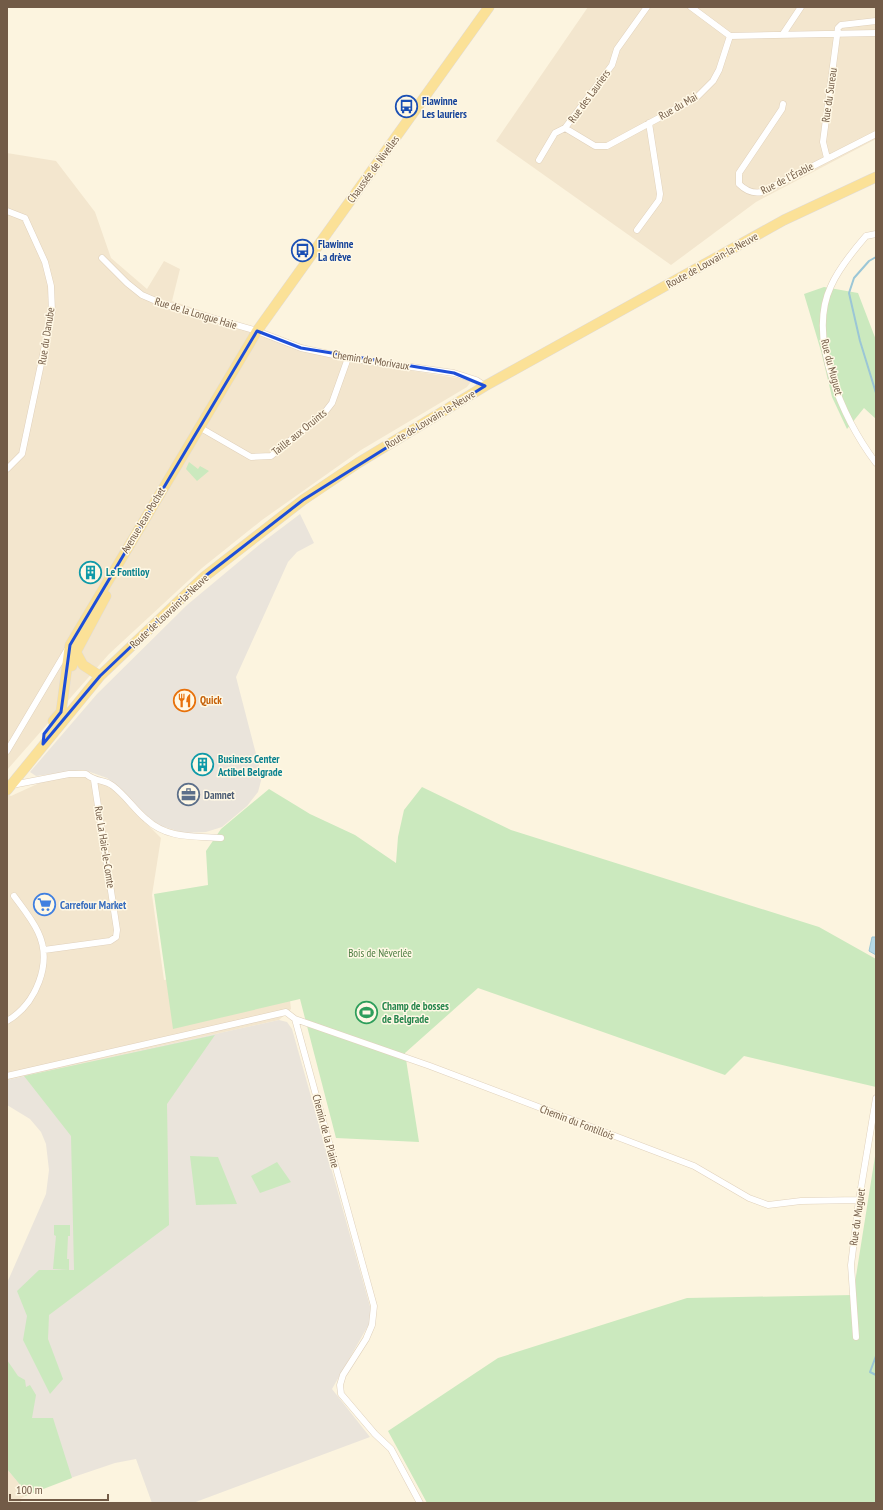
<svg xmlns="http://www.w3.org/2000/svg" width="883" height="1510" font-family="'PT Sans Narrow',sans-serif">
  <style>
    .residential { fill: #f3e6ce }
    .industrial { fill: #eae4db }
    .green { fill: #cbe9be }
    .water { fill: #b5d8e5; stroke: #9bc6d6 }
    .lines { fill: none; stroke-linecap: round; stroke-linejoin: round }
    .stream { stroke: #9bc6d6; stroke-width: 2 }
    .street-casing { stroke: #e0d1bc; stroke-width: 7 }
    .primary-casing { stroke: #e0dbd7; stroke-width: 11 }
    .street { stroke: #fff; stroke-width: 6 }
    .primary { stroke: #fbe197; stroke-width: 10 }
    .marked { fill: none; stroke: #1d4ed8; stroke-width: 3; stroke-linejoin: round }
    .labels { text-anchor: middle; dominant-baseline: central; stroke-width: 3; stroke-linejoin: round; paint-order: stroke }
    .street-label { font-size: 11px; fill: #725b47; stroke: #fff8e5 }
    .transit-label { font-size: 11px; font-weight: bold; fill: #164399; stroke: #fff8e5; text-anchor: start }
    .culture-label { font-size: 11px; font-weight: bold; fill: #0d838f; stroke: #fff8e5; text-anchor: start }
    .food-label { font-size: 11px; font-weight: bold; fill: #c56008; stroke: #fff8e5; text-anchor: start }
    .service-label { font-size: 11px; font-weight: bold; fill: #4e5e75; stroke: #fff8e5; text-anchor: start }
    .shop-label { font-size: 11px; font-weight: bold; fill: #366cbe; stroke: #fff8e5; text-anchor: start }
    .park-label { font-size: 11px; fill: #4d7d42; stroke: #fff8e5 }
    .leisure-label { font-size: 11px; font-weight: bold; fill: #27864d; stroke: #fff8e5; text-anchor: start }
  </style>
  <rect width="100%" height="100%" fill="#fcf4df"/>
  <path class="residential" d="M 588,7 L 876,7 L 876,139 L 756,202 L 671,265 L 496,141 Z
    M 7,153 L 56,161 L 95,212 L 111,258 L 147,289 L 164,261 L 180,269 L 172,301 L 352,361 L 469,380 L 470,383 L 467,387 L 361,450 L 262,520 L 202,568 L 109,654 L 7,770 Z
    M 68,777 L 85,777 L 109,786 L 161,838 L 152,895 L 164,980 L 285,957 L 291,1009 L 279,1020 L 7,1080 L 7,794 L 11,796 L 46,780 Z
    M 7,1469 L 22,1487 L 25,1496 L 20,1499 L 22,1503 L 7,1503 Z"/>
  <path class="industrial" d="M 300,514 L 314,543 L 297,552 L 288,562 L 236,677 L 262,777 L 258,792 L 247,806 L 222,827 L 206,832 L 184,833 L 161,826 L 150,819 L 117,786 L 107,778 L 90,772 L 83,770 L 36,776 L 30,772 L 97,694 L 187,605 L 259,545 Z
    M 279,1020 L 287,1022 L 292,1029 L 373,1317 L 332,1389 L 370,1437 L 193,1503 L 152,1503 L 136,1459 L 115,1463 L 47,1486 L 25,1496 L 22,1487 L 7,1469 L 7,1283 L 46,1194 L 49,1170 L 46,1144 L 41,1132 L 30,1119 L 7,1105 L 7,1080 Z"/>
  <path class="green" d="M 824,287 L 858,293 L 876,340 L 876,419 L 864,408 L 847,429 L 832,397 L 821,351 L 804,294 Z
    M 189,462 L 198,469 L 200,466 L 209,471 L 197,481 L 186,469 Z
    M 422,787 L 511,830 L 819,927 L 876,959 L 876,1087 L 744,1056 L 725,1075 L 478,988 L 405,1053 L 419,1142 L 336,1138 L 300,999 L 173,1029 L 154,894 L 208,885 L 206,851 L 221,829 L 269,789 L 310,814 L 355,835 L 396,863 L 398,837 L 404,810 Z
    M 215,1035 L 167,1104 L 169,1225 L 49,1315 L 48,1339 L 63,1379 L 50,1394 L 23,1340 L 27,1316 L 17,1291 L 39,1270 L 68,1270 L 53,1269 L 56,1236 L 54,1235 L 54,1225 L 70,1225 L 70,1236 L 68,1236 L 67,1259 L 69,1259 L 69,1270 L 74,1270 L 71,1136 L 24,1076 Z
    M 876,1150 L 876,1503 L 427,1503 L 388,1431 L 498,1358 L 687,1298 L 853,1295 Z
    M 190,1156 L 218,1157 L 237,1204 L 196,1205 Z
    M 277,1162 L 291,1182 L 260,1193 L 251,1176 Z
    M 7,1360 L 18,1376 L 25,1380 L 26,1387 L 30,1385 L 36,1395 L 32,1418 L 53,1418 L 72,1478 L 25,1496 L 22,1487 L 7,1469 Z"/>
  <path class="water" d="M 872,937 L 876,937 L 876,955 L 869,951 Z"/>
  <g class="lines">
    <path class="stream" d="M 876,257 L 869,261 L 854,278 L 849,293 L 860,341 L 876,393
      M 876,1356 L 870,1372 L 876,1375"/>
    <defs>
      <path id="street" d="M 691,7 L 730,36
        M 783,34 L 801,7
        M 783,104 L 782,109 L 739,173 L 739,184 C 746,191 753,194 762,192 L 876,134
        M 565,128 L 595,146 L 607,146 L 696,98 L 713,81 L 719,70 L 730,36 L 876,33
        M 827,158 L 823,142 L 838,28 L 841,25 L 876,21
        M 539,160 L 555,133 L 565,128 L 612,65 L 617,49 L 647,7
        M 7,211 L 25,218 L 45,262 L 51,286 L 52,312 L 22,454 L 7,469
        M 637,230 L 659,200 L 660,194 L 649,123
        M 876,234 L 866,236 C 853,251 839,268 831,286 C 806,339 844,420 876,463
        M 102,258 L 127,283 L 142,295 L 163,304 L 257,331 L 301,348 L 348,358 L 454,373 L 476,380 L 485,386
        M 199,427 L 251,457 L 271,456 L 325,412 L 332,403 L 348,358
        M 7,751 L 67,650
        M 12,785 L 69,774 L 86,774 C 97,783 104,779 113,786 C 126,796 134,809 146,819 C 167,839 194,836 221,838
        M 44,950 L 110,941 L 116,937 L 117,930 L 94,780
        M 295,1019 L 374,1306 L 372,1325 L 366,1339 L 343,1375 L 340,1385 L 341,1394 L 375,1434 L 391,1449 L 420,1503
        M 7,1021 C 36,1004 53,963 38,932 C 32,919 22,907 14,896
        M 7,1076 L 286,1012 L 295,1019 L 430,1066 L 694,1166 L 749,1198 L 768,1205 L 801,1201 L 859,1200
        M 856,1337 L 851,1265 L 859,1200 L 876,1098"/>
      <path id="primary" d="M 76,652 L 83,665 L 100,676
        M 72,666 L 76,652 L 106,596
        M 53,721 L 61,712 L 70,645 L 257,331 L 489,7
        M 7,790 L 100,676 L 204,577 L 303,500 L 358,463 L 485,386 L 784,220 L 876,177"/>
    </defs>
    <use href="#street" class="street-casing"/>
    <use href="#primary" class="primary-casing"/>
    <use href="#street" class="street"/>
    <use href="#primary" class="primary"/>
  </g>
  <path class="marked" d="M 257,331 L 301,348 L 454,373 L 485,386 L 303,500 L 204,577 L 100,676 L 43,744 L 44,734 L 61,712 L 70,645 Z"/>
  <defs>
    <symbol id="bus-ring" viewBox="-11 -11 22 22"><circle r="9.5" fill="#fff8e5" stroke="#1a4fb4" stroke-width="1.5"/><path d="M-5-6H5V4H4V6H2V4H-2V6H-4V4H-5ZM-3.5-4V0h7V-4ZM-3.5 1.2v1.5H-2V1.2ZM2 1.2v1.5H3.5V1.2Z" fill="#1a4fb4"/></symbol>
    <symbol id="building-ring" viewBox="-11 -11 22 22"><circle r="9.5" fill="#fff8e5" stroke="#0f9aa8" stroke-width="1.5"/><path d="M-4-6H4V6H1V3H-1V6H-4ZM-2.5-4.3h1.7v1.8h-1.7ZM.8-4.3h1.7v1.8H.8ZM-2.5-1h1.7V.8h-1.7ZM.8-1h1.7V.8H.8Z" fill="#0f9aa8"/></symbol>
    <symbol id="restaurant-ring" viewBox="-11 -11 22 22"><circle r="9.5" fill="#fff8e5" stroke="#e8710a" stroke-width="1.5"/><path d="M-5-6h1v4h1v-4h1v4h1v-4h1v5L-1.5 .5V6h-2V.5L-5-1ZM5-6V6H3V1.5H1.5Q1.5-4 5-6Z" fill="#e8710a"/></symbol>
    <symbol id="office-ring" viewBox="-11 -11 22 22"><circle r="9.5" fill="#fff8e5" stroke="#5c6f8a" stroke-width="1.5"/><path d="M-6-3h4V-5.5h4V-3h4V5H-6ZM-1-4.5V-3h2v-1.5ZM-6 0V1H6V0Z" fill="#5c6f8a"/></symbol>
    <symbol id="supermarket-ring" viewBox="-11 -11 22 22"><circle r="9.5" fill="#fff8e5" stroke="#3f7fe0" stroke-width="1.5"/><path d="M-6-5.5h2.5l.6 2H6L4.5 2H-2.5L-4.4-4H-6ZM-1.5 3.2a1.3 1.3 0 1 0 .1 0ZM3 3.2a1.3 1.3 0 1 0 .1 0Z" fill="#3f7fe0"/></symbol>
    <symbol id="stadium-ring" viewBox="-11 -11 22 22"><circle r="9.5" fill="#fff8e5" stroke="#2e9e5b" stroke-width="1.5"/><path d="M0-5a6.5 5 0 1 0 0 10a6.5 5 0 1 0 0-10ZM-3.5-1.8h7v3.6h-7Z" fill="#2e9e5b"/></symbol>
  </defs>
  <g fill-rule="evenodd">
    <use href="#bus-ring" x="394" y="94" width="25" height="25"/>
    <use href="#bus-ring" x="290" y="238" width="25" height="25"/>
    <use href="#building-ring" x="78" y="560" width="25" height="25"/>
    <use href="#restaurant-ring" x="172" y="688" width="25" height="25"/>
    <use href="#building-ring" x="190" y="752" width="25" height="25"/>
    <use href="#office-ring" x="176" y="782" width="25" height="25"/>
    <use href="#supermarket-ring" x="32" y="892" width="25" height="25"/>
    <use href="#stadium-ring" x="354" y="1000" width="25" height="25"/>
  </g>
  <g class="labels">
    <g class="street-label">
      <text transform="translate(829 95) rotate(-82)">Rue du Sureau</text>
      <text transform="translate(589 96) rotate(-54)">Rue des Lauriers</text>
      <text transform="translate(678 106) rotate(-30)">Rue du Mai</text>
      <text transform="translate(373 169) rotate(-54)">Chaussée de Nivelles</text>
      <text transform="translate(787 178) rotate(-27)">Rue de l'Érable</text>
      <text transform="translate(712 260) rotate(-29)">Route de Louvain-la-Neuve</text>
      <text transform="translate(196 313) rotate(17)">Rue de la Longue Haie</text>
      <text transform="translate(46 336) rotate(-81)">Rue du Danube</text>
      <text transform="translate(371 360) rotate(9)">Chemin de Morivaux</text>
      <text transform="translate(832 367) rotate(75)">Rue du Muguet</text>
      <text transform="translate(430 419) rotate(-31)">Route de Louvain-la-Neuve</text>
      <text transform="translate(299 432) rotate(-39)">Taille aux Oruints</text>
      <text transform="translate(143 520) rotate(-59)">Avenue Jean Pochet</text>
      <text transform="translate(169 611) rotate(-43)">Route de Louvain-la-Neuve</text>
      <text transform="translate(105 847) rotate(81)">Rue La Haie-le-Comte</text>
      <text transform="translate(577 1122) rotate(21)">Chemin du Fontillois</text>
      <text transform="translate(326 1131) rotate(75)">Chemin de la Plaine</text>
      <text transform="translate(857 1217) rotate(-82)">Rue du Muguet</text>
    </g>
    <g class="transit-label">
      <text x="422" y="101">Flawinne<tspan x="422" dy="13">Les lauriers</tspan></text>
      <text x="318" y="244">Flawinne<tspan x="318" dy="13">La drève</tspan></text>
    </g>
    <g class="culture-label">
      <text x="106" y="572">Le Fontiloy</text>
      <text x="218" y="759">Business Center<tspan x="218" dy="13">Actibel Belgrade</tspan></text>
    </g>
    <g class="food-label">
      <text x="200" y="700">Quick</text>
    </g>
    <g class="service-label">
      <text x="204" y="795">Damnet</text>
    </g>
    <g class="shop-label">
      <text x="60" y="905">Carrefour Market</text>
    </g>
    <g class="park-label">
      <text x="380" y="953">Bois de Néverlée</text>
    </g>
    <g class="leisure-label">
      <text x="382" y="1006">Champ de bosses<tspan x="382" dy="13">de Belgrade</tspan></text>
    </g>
  </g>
  <rect width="883" height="1510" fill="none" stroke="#725b47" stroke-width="16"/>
  <path d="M10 1494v6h98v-6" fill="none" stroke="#725b47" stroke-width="2"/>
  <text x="16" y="1494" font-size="12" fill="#725b47" stroke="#fff8e5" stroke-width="3" paint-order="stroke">100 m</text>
</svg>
